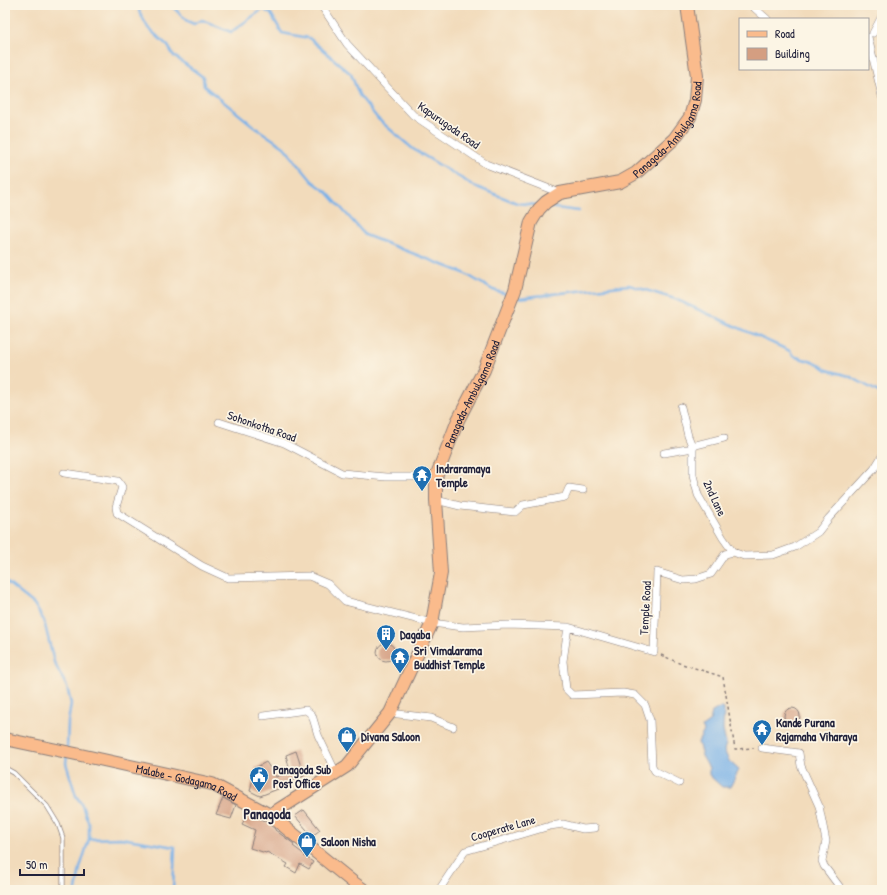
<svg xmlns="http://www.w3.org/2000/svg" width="887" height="895" font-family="'Patrick Hand',sans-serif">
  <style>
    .water { fill: #78b1e8; stroke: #4d6a92 }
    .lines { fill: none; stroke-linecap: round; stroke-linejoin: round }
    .stream { stroke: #78b1e8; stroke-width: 2.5 }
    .building { fill: #d49e81 }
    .lane-casing { stroke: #8a7e7b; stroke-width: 5 }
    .street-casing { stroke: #8a7e7b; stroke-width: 8 }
    .primary-casing { stroke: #8a7e7b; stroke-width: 14 }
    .path { stroke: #8a7e7b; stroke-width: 1.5; stroke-dasharray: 3 3; stroke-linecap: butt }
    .lane { stroke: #fff; stroke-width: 3.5 }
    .street { stroke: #fff; stroke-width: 7 }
    .primary { stroke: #fabb8c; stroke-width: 12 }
    .labels { text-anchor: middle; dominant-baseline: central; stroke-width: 3.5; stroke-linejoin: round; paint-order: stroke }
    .street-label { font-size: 12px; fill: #22223b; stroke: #fcf5e5 }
    .poi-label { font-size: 12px; font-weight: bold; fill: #22223b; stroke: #fcf5e5; text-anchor: start }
    .quarter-label { font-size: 14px; font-weight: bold; fill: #22223b; stroke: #fcf5e5 }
  </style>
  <rect width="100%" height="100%" fill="#fcf5e5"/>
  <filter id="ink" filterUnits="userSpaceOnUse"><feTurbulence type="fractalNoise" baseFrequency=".025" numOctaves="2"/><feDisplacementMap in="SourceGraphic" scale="8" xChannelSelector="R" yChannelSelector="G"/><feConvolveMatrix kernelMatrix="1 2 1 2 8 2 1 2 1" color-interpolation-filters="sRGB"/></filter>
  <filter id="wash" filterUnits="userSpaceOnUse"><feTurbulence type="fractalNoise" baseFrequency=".012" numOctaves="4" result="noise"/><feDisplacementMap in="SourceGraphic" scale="16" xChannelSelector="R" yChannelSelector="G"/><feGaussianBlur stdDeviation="0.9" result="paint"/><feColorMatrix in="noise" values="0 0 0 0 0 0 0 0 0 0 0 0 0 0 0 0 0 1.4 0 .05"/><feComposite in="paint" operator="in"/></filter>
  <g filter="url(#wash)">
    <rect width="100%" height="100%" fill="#f2dbbb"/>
    <path class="water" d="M 721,707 L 724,709 L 723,730 L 726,744 L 724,750 L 729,761 L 739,770 L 730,787 L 722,787 L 709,775 L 709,768 L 702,756 L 698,742 L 704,731 L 702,727 L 710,721 L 712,712 Z"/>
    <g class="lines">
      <path class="stream" d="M 140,5 L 139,11 L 148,28 L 168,46 L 174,56 L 203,77 L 204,86 L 256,128 L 284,147 L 312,181 L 327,192 L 365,235 L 464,273 L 493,290 L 510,295
        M 172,5 L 173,7 L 187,21 L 194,24 L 202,20 L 231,32 L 263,9 L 271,14 L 282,33 L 309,38 L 351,74 L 359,95 L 378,119 L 413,149 L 474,186 L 517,203 L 537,205
        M 547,207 L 579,211
        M 517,297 L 519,298 L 629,285 L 675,299 L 790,351 L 793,356 L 819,364 L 827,370 L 849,376 L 882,394
        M 5,581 L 34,604 L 44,621 L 54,662 L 67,687 L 71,704 L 68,722 L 67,748
        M 67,755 L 66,763 L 76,796 L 81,803 L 89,824 L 89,839 L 80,868 L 76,890
        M 89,839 L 121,838 L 175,847 L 173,890"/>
    </g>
    <g id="blocks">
      <path class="building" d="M377 652a9 9 0 1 1 18 0a9 9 0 1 1-18 0Z
        M784 716a8 8 0 1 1 16 0a8 8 0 1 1-16 0Z
        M 296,751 L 304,776 L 281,785 L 283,787 L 260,796 L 250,791 L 253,778 L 264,781 L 255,768 L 266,762 L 276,777 L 290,771 L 286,755 Z
        M 223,798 L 236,805 L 231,819 L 216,815 Z
        M 304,810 L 320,830 L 312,836 L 295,816 Z
        M 249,812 L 269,824 L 275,829 L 275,830 L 294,844 L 293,846 L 305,855 L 304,856 L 313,862 L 309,869 L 300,864 L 296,873 L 286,867 L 288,864 L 267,852 L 266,853 L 250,848 L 255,830 L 242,824 Z"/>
    </g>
  </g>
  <g filter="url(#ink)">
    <use href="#blocks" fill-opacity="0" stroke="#8a7e7b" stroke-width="1"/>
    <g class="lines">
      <defs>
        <path id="lane" d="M 5,768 L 14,773 L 47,806 L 58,824 L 63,838 L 63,890"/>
        <path id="street" d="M 321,5 L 347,44 L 413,115 L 486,164 L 560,193
          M 751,5 L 767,19
          M 873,33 L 882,16
          M 868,37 L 882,96
          M 681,407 L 688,436 L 693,448 L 693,475 L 698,495 L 723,538 L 733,552
          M 219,422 L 284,443 L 342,473 L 386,477 L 436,477
          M 664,453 L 693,448 L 696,445 L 724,438
          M 64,473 L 118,481 L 122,487 L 116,507 L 117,513 L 202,566 L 228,578 L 309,576 L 328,584 L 345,601 L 432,623 L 463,627 L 508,625 L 568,627 L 654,652 L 657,572 L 683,580 L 696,579 L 711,574 L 725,554 L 733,552 L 744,556 L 773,555 L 795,547 L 818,532 L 829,518 L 874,469 L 882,456
          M 436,500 L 460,506 L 515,512 L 523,505 L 565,497 L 569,488 L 583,490
          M 568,627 L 563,661 L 566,689 L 572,695 L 623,693 L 635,695 L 645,705 L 650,720 L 652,766 L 655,771 L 679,783
          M 390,713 L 431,718 L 453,727
          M 263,716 L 306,710 L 312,715 L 318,735 L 336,773
          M 762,748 L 799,753 L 801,766 L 819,806 L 826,841 L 822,861 L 824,866 L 842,890
          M 439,890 L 465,851 L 550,826 L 563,824 L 583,829 L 595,828"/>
        <g id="primary">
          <path id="s1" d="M 5,739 L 76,754 L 212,784 L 270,815 L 354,883 L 364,890"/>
          <path id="s2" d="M 270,815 L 347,766 L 390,713 L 432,623 L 441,573 L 436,500 L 436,477 L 458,420 L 484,370 L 515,290 L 531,222 L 539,209 L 546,202 L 560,193 L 620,182 L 636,173 L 674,139 L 690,117 L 695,100 L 697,76 L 687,5"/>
        </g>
      </defs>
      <use href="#lane" class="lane-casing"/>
      <use href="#street" class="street-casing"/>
      <use href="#primary" class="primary-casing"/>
      <path class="path" d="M 661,655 L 679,663 L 723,677 L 735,749 L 754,748"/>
      <use href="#lane" class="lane"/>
      <use href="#street" class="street"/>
      <use href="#primary" class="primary"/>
    </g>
  </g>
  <defs>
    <symbol id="temple-pin" viewBox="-11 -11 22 30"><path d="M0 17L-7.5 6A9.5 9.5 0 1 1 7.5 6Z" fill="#1f6fb2" stroke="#fcf5e5"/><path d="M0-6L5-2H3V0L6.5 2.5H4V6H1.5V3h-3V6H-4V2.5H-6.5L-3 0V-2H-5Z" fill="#fff"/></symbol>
    <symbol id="building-pin" viewBox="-11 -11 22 30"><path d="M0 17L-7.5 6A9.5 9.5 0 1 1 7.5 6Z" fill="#1f6fb2" stroke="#fcf5e5"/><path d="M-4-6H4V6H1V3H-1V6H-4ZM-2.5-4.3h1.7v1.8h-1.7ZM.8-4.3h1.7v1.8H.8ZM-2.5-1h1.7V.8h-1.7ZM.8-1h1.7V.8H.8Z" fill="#fff"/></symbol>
    <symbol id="shop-pin" viewBox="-11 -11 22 30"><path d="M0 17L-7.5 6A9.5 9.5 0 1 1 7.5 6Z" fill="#1f6fb2" stroke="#fcf5e5"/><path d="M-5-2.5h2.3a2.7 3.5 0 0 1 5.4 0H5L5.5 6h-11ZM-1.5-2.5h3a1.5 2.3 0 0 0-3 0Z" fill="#fff"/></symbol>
    <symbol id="civic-pin" viewBox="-11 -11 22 30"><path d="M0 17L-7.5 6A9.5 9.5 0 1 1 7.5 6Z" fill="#1f6fb2" stroke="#fcf5e5"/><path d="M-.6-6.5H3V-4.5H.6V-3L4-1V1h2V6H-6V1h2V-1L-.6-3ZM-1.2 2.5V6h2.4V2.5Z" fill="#fff"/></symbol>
  </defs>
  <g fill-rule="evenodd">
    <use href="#temple-pin" x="411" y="464" width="22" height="30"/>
    <use href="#building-pin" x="375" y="623" width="22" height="30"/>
    <use href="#temple-pin" x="389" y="646" width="22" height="30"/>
    <use href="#temple-pin" x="751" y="718" width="22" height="30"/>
    <use href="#shop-pin" x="336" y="725" width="22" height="30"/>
    <use href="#civic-pin" x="248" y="765" width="22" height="30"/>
    <use href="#shop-pin" x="296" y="830" width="22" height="30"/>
  </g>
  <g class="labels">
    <g class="street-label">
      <text transform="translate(449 125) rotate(35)">Kapurugoda Road</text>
      <text stroke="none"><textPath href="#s2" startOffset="856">Panagoda-Ambulgama Road</textPath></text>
      <text stroke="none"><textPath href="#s2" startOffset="496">Panagoda-Ambulgama Road</textPath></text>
      <text transform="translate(262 426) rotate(19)">Sohonkotha Road</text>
      <text transform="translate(715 498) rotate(65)">2nd Lane</text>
      <text transform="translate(645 608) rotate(-87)">Temple Road</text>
      <text stroke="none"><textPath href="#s1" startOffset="187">Malabe - Godagama Road</textPath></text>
      <text transform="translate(503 828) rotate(-16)">Cooperate Lane</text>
    </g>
    <g class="poi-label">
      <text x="436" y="468">Indraramaya<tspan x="436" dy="14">Temple</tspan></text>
      <text x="400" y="634">Dagaba</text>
      <text x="414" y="650">Sri Vimalarama<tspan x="414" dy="14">Buddhist Temple</tspan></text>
      <text x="776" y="722">Kande Purana<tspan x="776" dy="14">Rajamaha Viharaya</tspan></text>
      <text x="361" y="736">Divana Saloon</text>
      <text x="273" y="769">Panagoda Sub<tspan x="273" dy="14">Post Office</tspan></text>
      <text x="321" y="841">Saloon Nisha</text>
    </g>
    <g class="quarter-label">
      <text x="267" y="813">Panagoda</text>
    </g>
  </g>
  <rect width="887" height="895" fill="none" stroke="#fcf5e5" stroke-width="20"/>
  <rect x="739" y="18" width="130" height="52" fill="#fcf5e5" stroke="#a5a1a1"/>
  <rect x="747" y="31" width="20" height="6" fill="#fabb8c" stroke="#a5a1a1"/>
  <text x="775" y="38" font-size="12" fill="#22223b">Road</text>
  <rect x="747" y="48" width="20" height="12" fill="#d49e81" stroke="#a5a1a1"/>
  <text x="775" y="58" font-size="12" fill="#22223b">Building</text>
  <path d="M20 869v6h64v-6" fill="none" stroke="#22223b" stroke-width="2"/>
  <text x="26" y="869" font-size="12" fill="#22223b" stroke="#fcf5e5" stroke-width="3" paint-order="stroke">50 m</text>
</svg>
